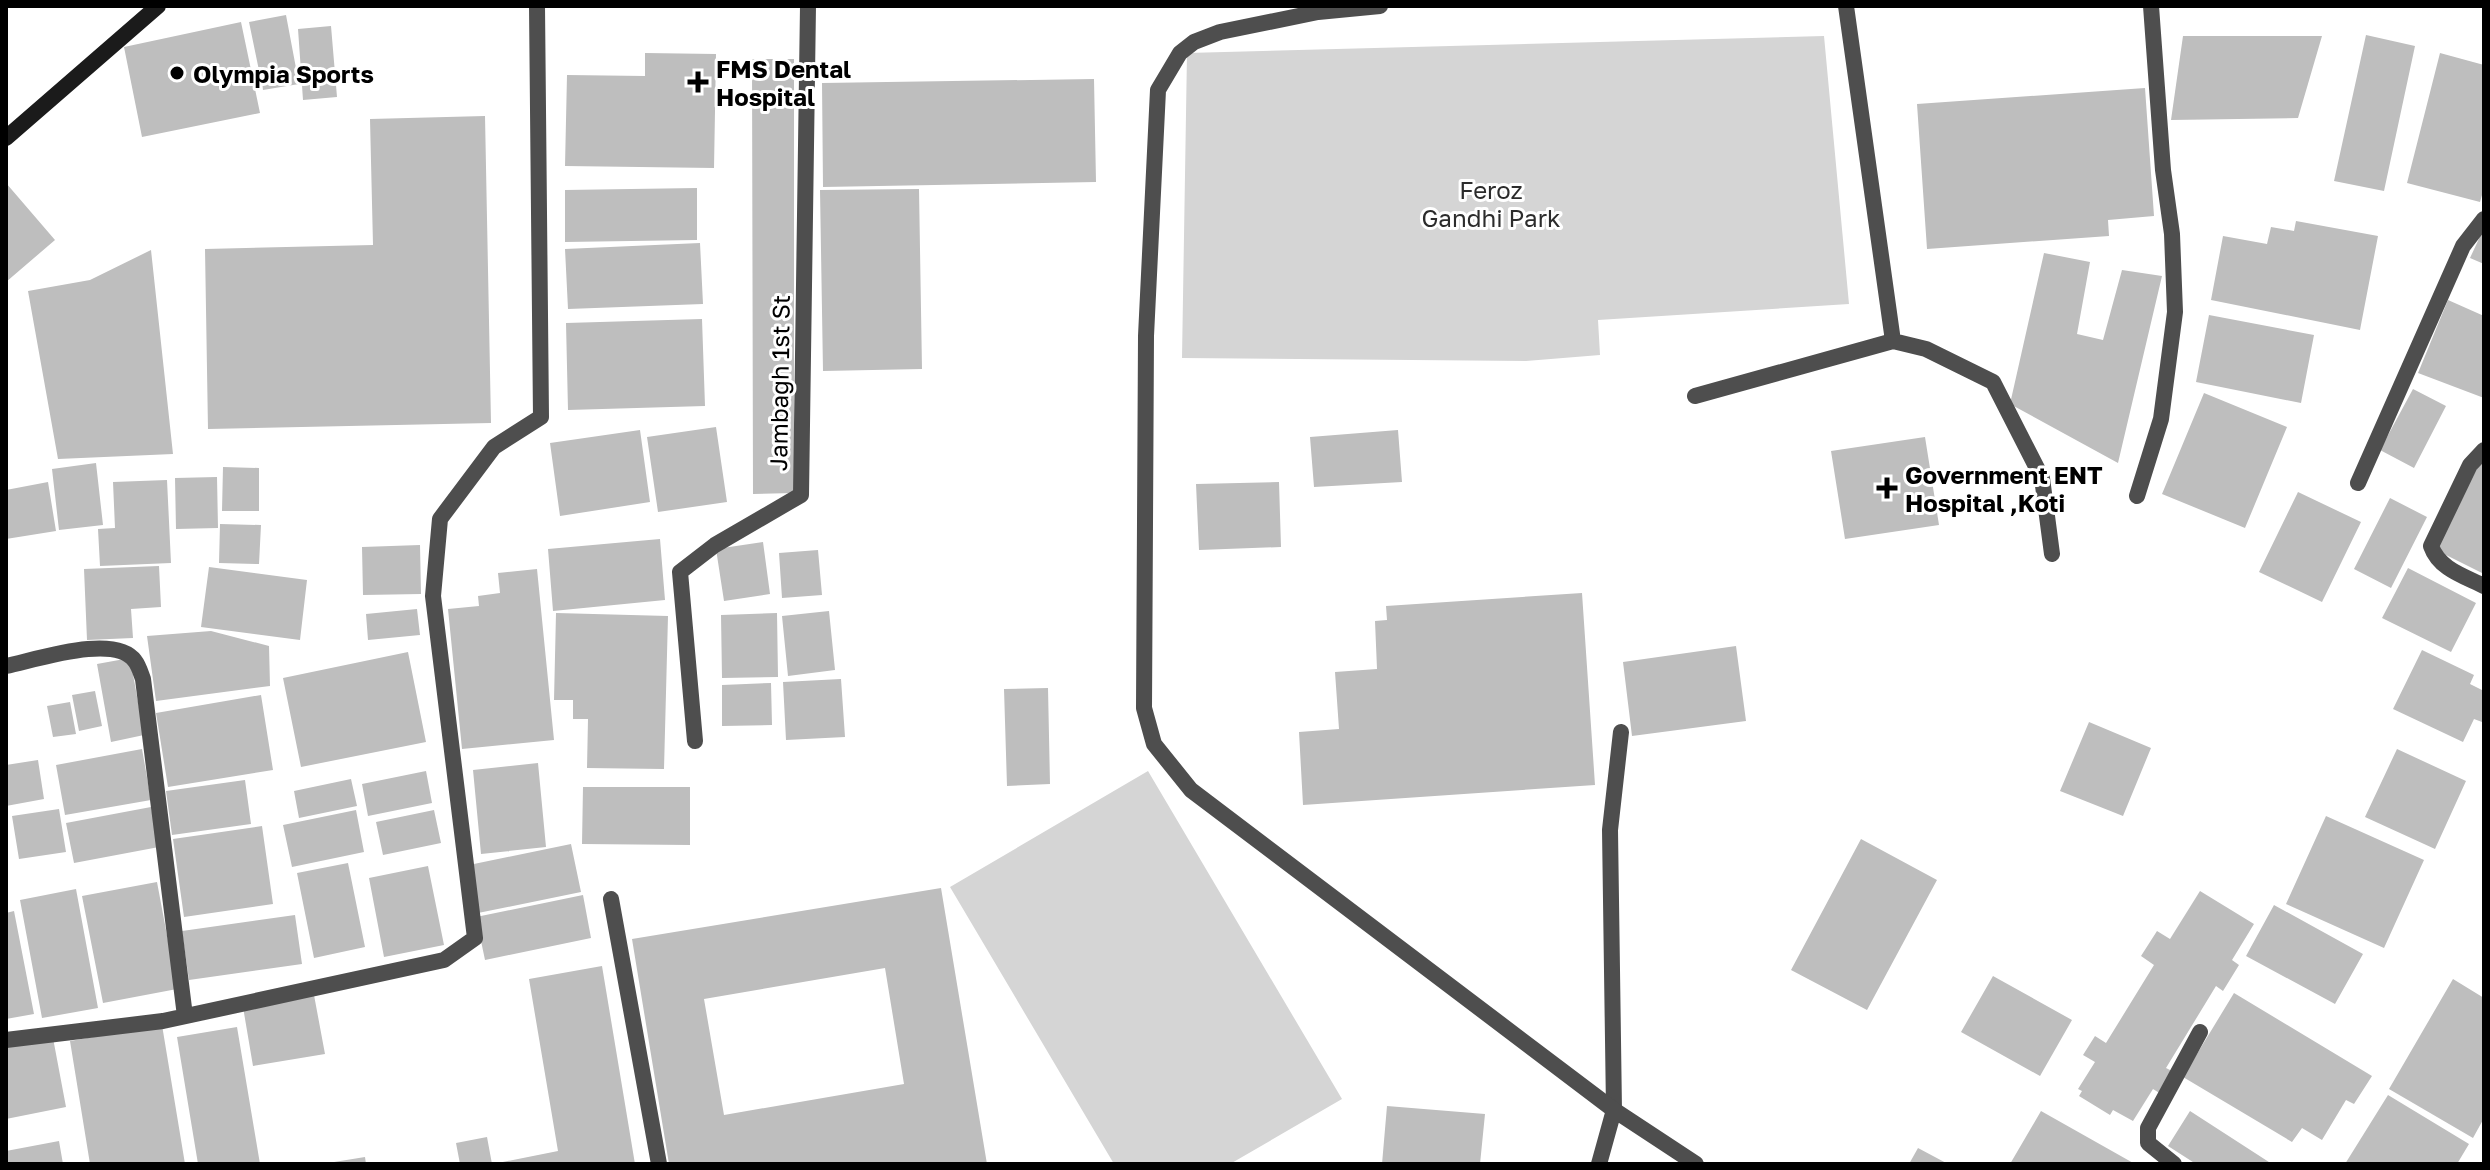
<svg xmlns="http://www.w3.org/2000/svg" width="2490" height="1170" font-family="'Golos Text',sans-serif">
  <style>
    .green { fill: #d5d5d5 }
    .building { fill: #bebebe; fill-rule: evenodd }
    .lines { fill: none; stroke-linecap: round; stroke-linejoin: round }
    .lane { stroke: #4e4e4e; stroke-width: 16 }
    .street { stroke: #4e4e4e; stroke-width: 16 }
    .secondary { stroke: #1b1b1b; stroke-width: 16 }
    .poi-dot { fill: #000; stroke: #fff; stroke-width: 3 }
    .labels { text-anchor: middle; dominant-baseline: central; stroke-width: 6; stroke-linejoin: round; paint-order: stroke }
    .poi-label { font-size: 24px; font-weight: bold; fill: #000; stroke: #fff; text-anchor: start }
    .park-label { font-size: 24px; fill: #2c2c2c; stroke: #fff }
    .street-label { font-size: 24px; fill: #000; stroke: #fff }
  </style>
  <rect width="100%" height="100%" fill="#fff"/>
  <path class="green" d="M 1824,36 L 1849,304 L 1598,320 L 1600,355 L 1526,361 L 1182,358 L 1187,53 Z
    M 1148,771 L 1342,1099 L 1230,1164 L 1114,1164 L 950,887 Z"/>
  <path class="building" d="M 286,15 L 299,84 L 263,90 L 249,22 Z
    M 241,22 L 260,113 L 142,137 L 124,47 Z
    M 331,26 L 337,97 L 303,100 L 298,29 Z
    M 2366,35 L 2415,46 L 2384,191 L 2334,181 Z
    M 2183,36 L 2322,36 L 2298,118 L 2171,120 Z
    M 645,53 L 716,54 L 714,168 L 565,166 L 567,75 L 645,76 Z
    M 2440,53 L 2484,65 L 2484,188 L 2480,202 L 2407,183 Z
    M 752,59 L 794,59 L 794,493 L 753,494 Z
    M 1094,79 L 1096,182 L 823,187 L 822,83 Z
    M 2145,88 L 2154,216 L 2108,220 L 2109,236 L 1927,249 L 1917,104 Z
    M 485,116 L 491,423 L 208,429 L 205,249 L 373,245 L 370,119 Z
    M 6,183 L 55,240 L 6,282 Z
    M 697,188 L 697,240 L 565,242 L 565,190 Z
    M 919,189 L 922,369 L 823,371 L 820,190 Z
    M 2296,221 L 2378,236 L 2360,330 L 2211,300 L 2223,236 L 2267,244 L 2271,227 L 2294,231 Z
    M 2484,228 L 2484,264 L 2470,258 Z
    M 700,243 L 703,304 L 568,309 L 565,249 Z
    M 151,250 L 173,454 L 58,459 L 28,291 L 90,280 Z
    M 2044,253 L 2090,262 L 2077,334 L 2103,340 L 2122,270 L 2162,276 L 2118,463 L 2010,404 Z
    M 2448,300 L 2484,316 L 2484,398 L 2418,373 Z
    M 2209,315 L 2314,335 L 2301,403 L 2196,382 Z
    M 702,319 L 705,406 L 568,410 L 566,323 Z
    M 2413,389 L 2446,406 L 2414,468 L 2380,450 Z
    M 2204,393 L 2287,427 L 2245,528 L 2162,494 Z
    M 716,427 L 727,502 L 658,512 L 647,437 Z
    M 640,430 L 650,502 L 560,516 L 550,443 Z
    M 1398,430 L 1402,482 L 1314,487 L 1310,437 Z
    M 1925,437 L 1939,525 L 1845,539 L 1831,451 Z
    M 2484,455 L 2484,574 L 2436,550 Z
    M 96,463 L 103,525 L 59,530 L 52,469 Z
    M 223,467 L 259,468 L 259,511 L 222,511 Z
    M 217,477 L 218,528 L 176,529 L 175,478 Z
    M 167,480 L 171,563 L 100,566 L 98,529 L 115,528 L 113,482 Z
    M 48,482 L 56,531 L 6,539 L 6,490 Z
    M 1279,482 L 1281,547 L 1199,550 L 1196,484 Z
    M 2298,492 L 2361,522 L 2322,602 L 2259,572 Z
    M 2390,498 L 2427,517 L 2391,588 L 2354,569 Z
    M 220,524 L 261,525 L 259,564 L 219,563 Z
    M 660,539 L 665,600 L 553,611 L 548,549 Z
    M 763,542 L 770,594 L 724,601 L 716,549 Z
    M 420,545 L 421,594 L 363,595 L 362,547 Z
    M 818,550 L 822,595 L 782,598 L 779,553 Z
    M 159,566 L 161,607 L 131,609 L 133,638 L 87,640 L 84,569 Z
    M 209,567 L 307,580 L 300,640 L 201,627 Z
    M 2408,568 L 2476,603 L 2451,652 L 2382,618 Z
    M 537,569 L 554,740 L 462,749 L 448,609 L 479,606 L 478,596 L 500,593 L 498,573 Z
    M 1582,593 L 1595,785 L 1303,805 L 1299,732 L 1339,729 L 1335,672 L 1377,669 L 1375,621 L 1387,620 L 1386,606 Z
    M 417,609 L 420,635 L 368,640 L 366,614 Z
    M 829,611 L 835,670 L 788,676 L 782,616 Z
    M 556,613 L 668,616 L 664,769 L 587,768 L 588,719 L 573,719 L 573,700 L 554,700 Z
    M 777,613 L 778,677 L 722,678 L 721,615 Z
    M 211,631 L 269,646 L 270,686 L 156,701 L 147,636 Z
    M 1736,646 L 1746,721 L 1632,736 L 1623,662 Z
    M 2422,650 L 2474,675 L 2470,684 L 2484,691 L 2484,719 L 2482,722 L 2474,719 L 2463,742 L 2393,709 Z
    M 408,652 L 426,742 L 301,767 L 283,678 Z
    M 130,658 L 144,735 L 111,742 L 97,664 Z
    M 841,679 L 845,737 L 786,740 L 783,682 Z
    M 771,683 L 772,725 L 722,726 L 722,685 Z
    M 1048,688 L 1050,784 L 1007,786 L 1004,689 Z
    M 95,691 L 102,726 L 79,731 L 72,695 Z
    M 261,695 L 273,770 L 168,787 L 156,713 Z
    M 70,702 L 76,734 L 53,737 L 47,706 Z
    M 2089,722 L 2151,748 L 2123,816 L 2060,791 Z
    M 142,749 L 151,800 L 65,815 L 56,765 Z
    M 2397,749 L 2466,781 L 2435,849 L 2365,817 Z
    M 38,760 L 44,799 L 6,806 L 6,765 Z
    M 538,763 L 546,847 L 481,854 L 473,770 Z
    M 426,771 L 432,803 L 368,816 L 362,784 Z
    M 351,779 L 357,806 L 299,818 L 294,791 Z
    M 245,780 L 251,824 L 172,835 L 166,791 Z
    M 583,787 L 690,787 L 690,845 L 582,844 Z
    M 151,807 L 159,847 L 74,863 L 66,823 Z
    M 59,809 L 66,852 L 19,859 L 12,816 Z
    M 356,810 L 364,852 L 292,867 L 283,825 Z
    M 434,810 L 441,843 L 383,855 L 376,822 Z
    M 2326,816 L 2424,860 L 2384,948 L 2286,904 Z
    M 262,826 L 273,904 L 184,917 L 173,839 Z
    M 1861,839 L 1937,880 L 1867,1010 L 1791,970 Z
    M 571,844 L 581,892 L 478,913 L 469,865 Z
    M 348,863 L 365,947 L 314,958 L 297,873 Z
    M 428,866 L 444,945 L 384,957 L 369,878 Z
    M 157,882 L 177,989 L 103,1003 L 82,896 Z
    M 941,888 L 987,1164 L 669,1164 L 632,939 ZM 885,968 L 904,1084 L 724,1115 L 704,999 Z
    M 76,889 L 98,1008 L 42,1018 L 20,900 Z
    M 2200,891 L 2254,924 L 2232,960 L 2239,965 L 2223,991 L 2216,986 L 2166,1068 L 2174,1072 L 2161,1094 L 2153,1089 L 2133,1121 L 2113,1110 L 2110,1115 L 2079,1096 L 2082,1091 L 2078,1089 L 2095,1062 L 2083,1055 L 2095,1036 L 2106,1043 L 2154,965 L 2141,956 L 2157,931 L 2170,939 Z
    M 583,895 L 591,938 L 485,960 L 476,917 Z
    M 2274,905 L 2363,954 L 2335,1004 L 2246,956 Z
    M 14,911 L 34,1014 L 6,1019 L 6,913 Z
    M 295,915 L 302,964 L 189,980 L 182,931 Z
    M 602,966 L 635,1164 L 493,1164 L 558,1151 L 529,979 Z
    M 1993,976 L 2072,1020 L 2040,1076 L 1961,1032 Z
    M 2453,979 L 2484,998 L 2484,1118 L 2473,1138 L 2389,1089 Z
    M 2234,993 L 2372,1076 L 2354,1104 L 2346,1100 L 2322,1140 L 2302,1128 L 2292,1142 L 2183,1077 Z
    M 314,995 L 325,1054 L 253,1066 L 243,1007 Z
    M 162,1025 L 185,1164 L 90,1164 L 70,1041 Z
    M 237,1027 L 260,1164 L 198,1164 L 177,1037 Z
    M 53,1038 L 66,1107 L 6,1119 L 6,1047 Z
    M 2388,1095 L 2469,1144 L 2457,1164 L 2345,1164 Z
    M 1387,1106 L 1485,1114 L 1480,1164 L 1382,1164 Z
    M 2041,1111 L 2135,1164 L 2010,1164 Z
    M 2190,1111 L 2272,1164 L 2196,1164 L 2168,1146 Z
    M 487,1137 L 492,1164 L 460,1164 L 456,1143 Z
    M 59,1141 L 63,1164 L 6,1164 L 6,1151 Z
    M 1918,1148 L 1948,1164 L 1909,1164 Z
    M 365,1157 L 366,1164 L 334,1164 L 334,1162 Z"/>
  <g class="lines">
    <path class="lane" d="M 1846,6 L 1893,341 L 1926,349 L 1993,382 L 2042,478 L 2052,554
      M 1695,396 L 1893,341
      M 2484,450 L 2470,465 L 2431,546 C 2439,569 2464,576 2484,586
      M 611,899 L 659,1164
      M 1614,1110 L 1610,830 L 1621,732"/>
    <path class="street" d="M 1380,6 L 1318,12 L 1220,32 L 1194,42 L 1180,53 L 1158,90 L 1146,336 L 1144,708 L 1154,744 L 1191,790 L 1614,1110 L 1696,1164
      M 2358,483 L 2463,246 L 2484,219
      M 2137,496 L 2161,419 L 2175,312 L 2172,234 L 2163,170 L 2151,6
      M 6,666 C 36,660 115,633 135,661 C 139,666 141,674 143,679 L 185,1016
      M 695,741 L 680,572 L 715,545 L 801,495 L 808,6
      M 6,1040 L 163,1021 L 444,960 L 475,938 L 433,596 L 440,519 L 494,447 L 541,417 L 537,6
      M 1599,1164 L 1614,1110
      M 2174,1164 L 2148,1143 L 2148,1128 L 2200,1032"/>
    <path class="secondary" d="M 6,138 L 158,6"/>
  </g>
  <g class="poi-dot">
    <circle cx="177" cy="73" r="8"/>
    <path d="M694 70h8v8h8v8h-8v8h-8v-8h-8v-8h8z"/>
    <path d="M1883 476h8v8h8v8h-8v8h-8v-8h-8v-8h8z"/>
  </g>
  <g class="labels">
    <g class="poi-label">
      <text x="716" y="68">FMS Dental<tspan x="716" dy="28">Hospital</tspan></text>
      <text x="193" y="73">Olympia Sports</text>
      <text x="1905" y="474">Government ENT<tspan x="1905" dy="28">Hospital ,Koti</tspan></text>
    </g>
    <g class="park-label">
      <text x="1491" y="189">Feroz<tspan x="1491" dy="28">Gandhi Park</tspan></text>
    </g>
    <g class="street-label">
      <text transform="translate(779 383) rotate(-89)">Jambagh 1st St</text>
    </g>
  </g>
  <rect width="2490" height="1170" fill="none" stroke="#000000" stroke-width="16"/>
</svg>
